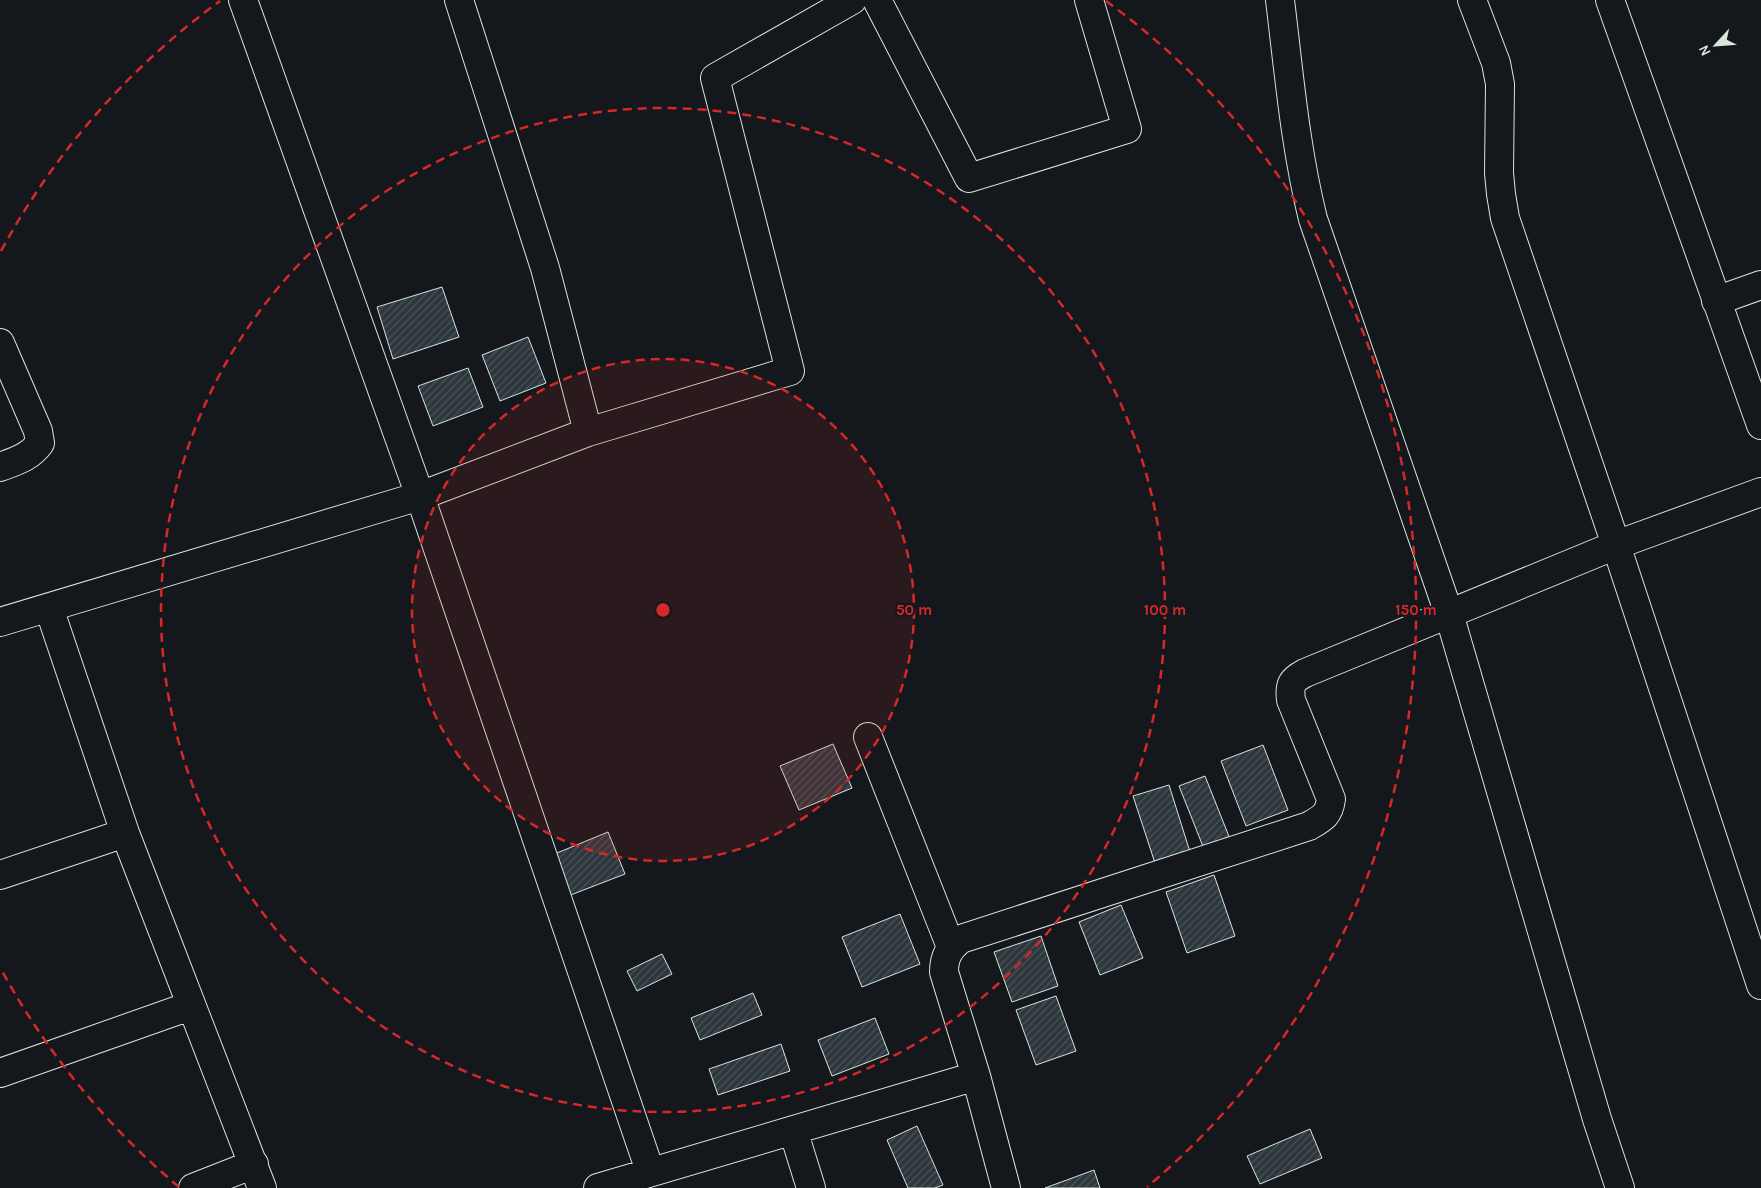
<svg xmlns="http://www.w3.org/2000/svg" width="1761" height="1188" font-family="Karla,sans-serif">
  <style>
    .building { fill: url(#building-hatch); stroke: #d8e6dc }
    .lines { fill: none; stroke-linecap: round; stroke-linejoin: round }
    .minor-casing { stroke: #d8e6dc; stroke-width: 30 }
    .minor { stroke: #14181c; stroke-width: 28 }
    .ring { fill: none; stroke: #d62828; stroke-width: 2.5; stroke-dasharray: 9 6 }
    .centre { fill: #d62828; stroke: #14181c; stroke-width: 2.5 }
    .ring-label { font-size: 15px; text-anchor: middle; font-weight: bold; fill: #d62828; stroke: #14181c; stroke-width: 4; stroke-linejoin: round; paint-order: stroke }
  </style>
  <defs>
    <pattern id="building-hatch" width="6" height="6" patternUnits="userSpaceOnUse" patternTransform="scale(1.25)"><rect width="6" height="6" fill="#2c363c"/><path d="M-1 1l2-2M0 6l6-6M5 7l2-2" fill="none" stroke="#4a5358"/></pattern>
  </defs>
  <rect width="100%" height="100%" fill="#14181c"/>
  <path class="building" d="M 442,287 L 459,337 L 393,359 L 377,307 Z
    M 528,337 L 546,383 L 500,401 L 482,355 Z
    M 468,368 L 483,407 L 433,426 L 418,386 Z
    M 833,744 L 852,788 L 799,810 L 780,766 Z
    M 1263,745 L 1288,810 L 1246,826 L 1221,761 Z
    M 1205,776 L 1230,839 L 1204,849 L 1179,786 Z
    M 1169,785 L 1190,852 L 1155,863 L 1133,796 Z
    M 608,832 L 625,874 L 568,896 L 552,855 Z
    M 1214,875 L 1235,936 L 1187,953 L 1166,892 Z
    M 1121,905 L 1143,958 L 1100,975 L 1079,922 Z
    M 900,914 L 920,964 L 862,987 L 842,937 Z
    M 1041,936 L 1058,986 L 1012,1002 L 994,952 Z
    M 662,954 L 672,974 L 637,991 L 627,971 Z
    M 753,993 L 762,1015 L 700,1040 L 691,1018 Z
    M 1056,996 L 1076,1051 L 1036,1065 L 1016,1010 Z
    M 875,1018 L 889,1054 L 832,1076 L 818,1040 Z
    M 781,1044 L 790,1071 L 718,1095 L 709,1069 Z
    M 917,1126 L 943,1185 L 935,1188 L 908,1188 L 887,1140 Z
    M 1310,1129 L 1322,1158 L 1260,1184 L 1247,1156 Z
    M 1094,1170 L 1100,1188 L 1045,1188 Z"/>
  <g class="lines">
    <defs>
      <path id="minor" d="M 243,0 L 420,496 L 650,1171
        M 459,0 L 545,268 L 588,432
        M 877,0 L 969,178 L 1127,129 L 1089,0
        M 1280,0 C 1289,73 1295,147 1313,219 L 1449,614 L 1597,1119 L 1620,1188
        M 1472,0 L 1496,63 L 1500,84 L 1499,173 L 1501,194 L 1505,218 L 1616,545 L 1761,985
        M 1610,0 L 1761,425
        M 1716,301 L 1761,285
        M 0,343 L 38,431 L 40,443 C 30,457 16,461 0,467
        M 49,608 L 125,833 L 262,1188
        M 0,622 L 420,496 L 588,432 L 790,371 L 715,78 L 852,0
        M 868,737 L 951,947
        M 0,875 L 125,833
        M 0,1073 L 190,1006
        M 793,1130 L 811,1188
        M 193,1188 L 254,1164
        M 598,1188 L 976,1076
        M 1006,1188 L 976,1076 L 944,972 C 944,957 949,948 961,939 L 1309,826 C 1323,818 1329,815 1331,799 L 1291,700 C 1289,684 1292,680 1305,673 L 1616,545 L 1761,492"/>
    </defs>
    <use href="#minor" class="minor-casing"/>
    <use href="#minor" class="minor"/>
  </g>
  <circle cx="663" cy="610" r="251" fill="#d62828" fill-opacity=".12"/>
  <g class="ring">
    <circle cx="663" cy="610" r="251"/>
    <circle cx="663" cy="610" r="502"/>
    <path d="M179 1187A753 753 0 0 1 1 969M1 251A753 753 0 0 1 220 1M1106 1A753 753 0 0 1 1147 1187"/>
  </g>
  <circle cx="663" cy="610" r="8" class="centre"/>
  <g class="ring-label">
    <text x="914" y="615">50 m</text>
    <text x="1165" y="615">100 m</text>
    <text x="1416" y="615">150 m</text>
  </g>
  <g transform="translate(1716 45) rotate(244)" stroke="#14181c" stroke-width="4" paint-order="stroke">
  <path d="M0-4L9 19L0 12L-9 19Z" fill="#d8e6dc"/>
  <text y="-8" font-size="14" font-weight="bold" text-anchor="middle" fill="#d8e6dc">N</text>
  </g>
</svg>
